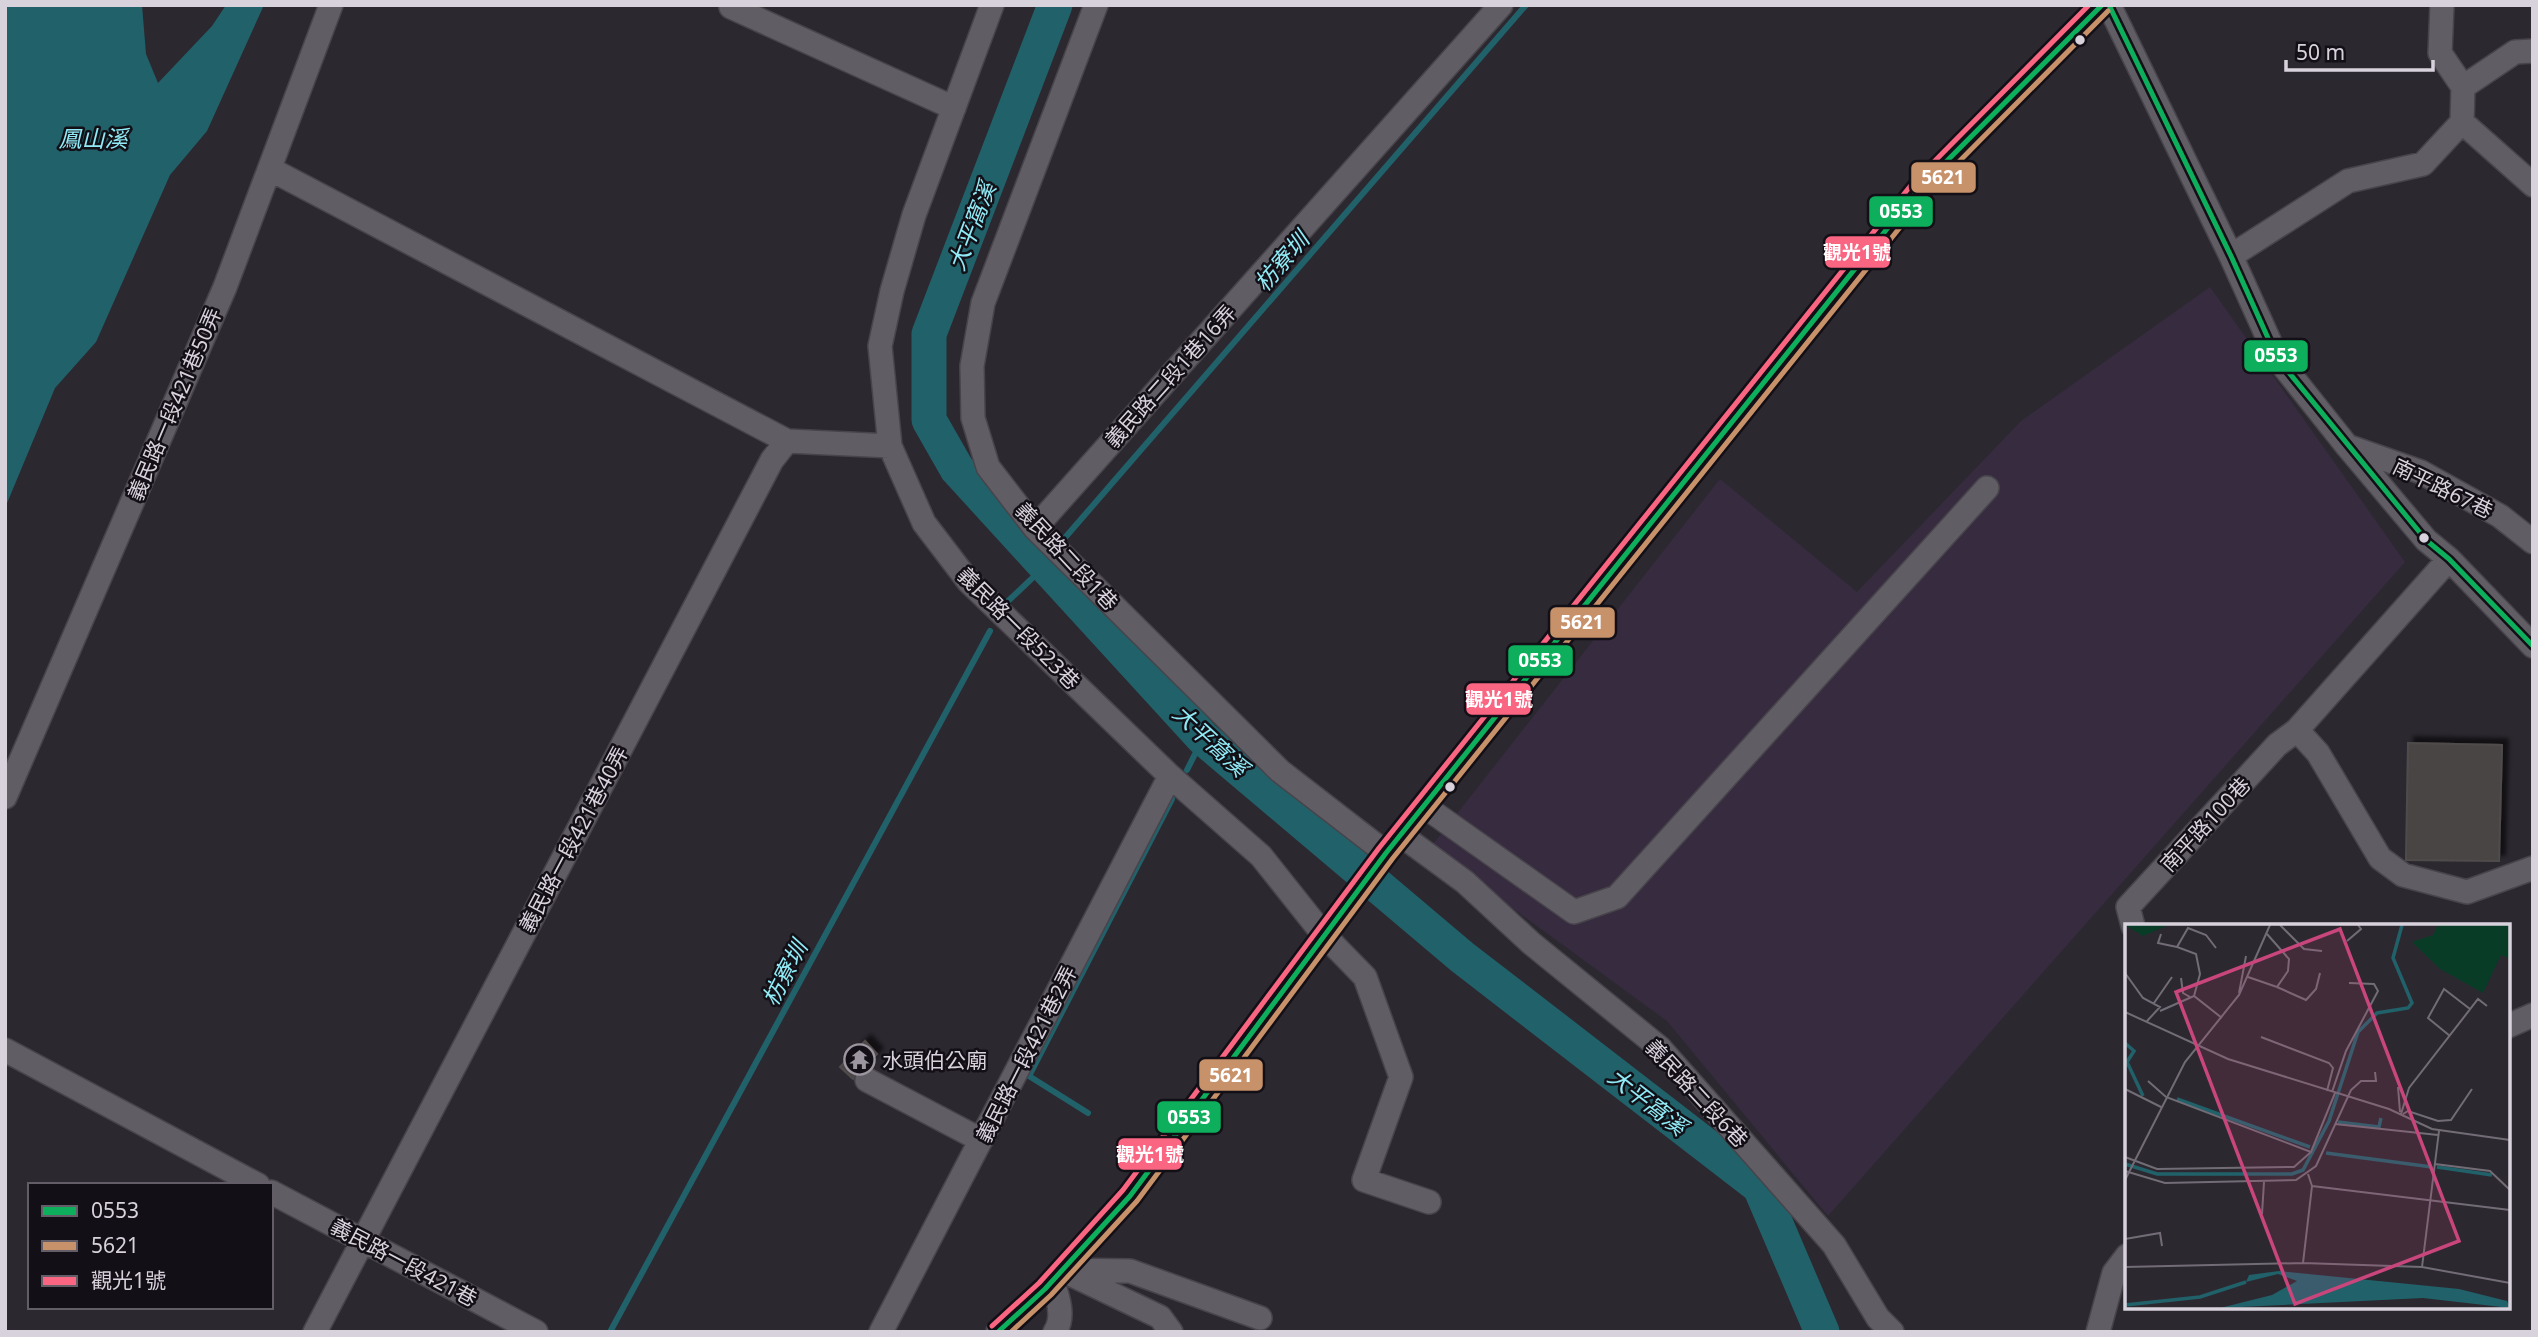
<svg xmlns="http://www.w3.org/2000/svg" width="2538" height="1337" font-family="'Noto Sans','Noto Sans TC',sans-serif">
  <style>
    .built { fill: #362b3f }
    .water { fill: #21616a }
    .lines { fill: none; stroke-linecap: round; stroke-linejoin: round }
    .stream { stroke: #21616a; stroke-width: 6 }
    .river { stroke: #21616a; stroke-width: 35 }
    .building { fill: #484445; stroke: #504c4c; stroke-width: 2; filter: url(#shadow) }
    .minor-casing { stroke: #48444b; stroke-width: 26 }
    .minor { stroke: #615d64; stroke-width: 23 }
    .bus-1-casing { stroke: #130f16; stroke-width: 10 }
    .bus-2-casing { stroke: #130f16; stroke-width: 10 }
    .bus-3-casing { stroke: #130f16; stroke-width: 10 }
    .bus-1 { stroke: #0daf5c; stroke-width: 5 }
    .bus-2 { stroke: #c7916a; stroke-width: 5 }
    .bus-3 { stroke: #fa6682; stroke-width: 5 }
    .bus-dot { fill: #d8d2dd; stroke: #130f16; stroke-width: 2.5 }
    .labels { text-anchor: middle; dominant-baseline: central; stroke-width: 5; stroke-linejoin: round; paint-order: stroke }
    .street-label { font-size: 21px; fill: #d8d2dd; stroke: #130f16 }
    .poi-label { font-size: 21px; fill: #d8d2dd; stroke: #130f16; text-anchor: start }
    .water-label { font-size: 23px; font-style: italic; fill: #90ebf6; stroke: #130f16 }
    .inset-river { fill: none; stroke: #21616a; stroke-width: 3.5 }
    .inset-road { fill: none; stroke: #716c75; stroke-width: 2 }
    .view { fill: #c8467c; fill-opacity: 0.15; stroke: #c8467c; stroke-width: 3.5 }
    .inset-edge { fill: none; stroke: #d8d2dd; stroke-width: 3.5 }
    .line-badge { stroke: #130f16; stroke-width: 2.5 }
    .badge-label { font-size: 19px; text-anchor: middle; font-weight: bold; fill: #fff }
  </style>
  <defs>
    <filter id="shadow"><feDropShadow dx="6" dy="-6" stdDeviation="2" flood-color="#0009"/></filter>
  </defs>
  <rect width="100%" height="100%" fill="#2c2830"/>
  <path class="built" d="M 2210,287 L 2405,562 L 1828,1216 L 1667,1021 L 1430,848 L 1720,479 L 1857,592 L 2021,421 Z"/>
  <path class="water" d="M 5,5 L 142,5 L 146,54 L 158,83 L 212,26 L 226,5 L 264,5 L 207,131 L 170,175 L 96,342 L 55,388 L 5,508 Z"/>
  <g class="lines">
    <path class="stream" d="M 1063,540 L 1526,5
      M 1006,603 L 1045,566
      M 1187,770 L 1203,738
      M 1088,1113 L 1029,1076 L 1172,799
      M 610,1332 L 990,631"/>
    <path class="river" d="M 1055,5 L 929,334 L 929,420 L 957,469 L 1203,738 L 1462,957 L 1760,1187 L 1822,1332"/>
  </g>
  <path class="building" d="M 2408,743 L 2502,745 L 2499,861 L 2406,860 Z
    M 865,1041 L 877,1054 L 865,1066 L 859,1069 L 853,1079 L 840,1067 Z"/>
  <g class="lines">
    <defs>
      <path id="minor" d="M 992,5 L 914,215 L 892,291 L 880,346 L 890,446 L 924,523 L 969,582 L 1170,776 L 1261,856 L 1323,934 L 1365,977 L 1401,1077 L 1364,1180 L 1429,1202
        M 1096,5 L 983,303 L 972,366 L 973,418 L 988,467 L 1035,528 L 1280,771 L 1386,853
        M 2109,5 L 2231,256 L 2277,358 L 2347,446 L 2426,540 L 2449,559 L 2533,646
        M 731,7 L 954,108
        M 2463,87 L 2515,52 L 2533,51
        M 2462,122 L 2533,185
        M 270,169 L 787,441 L 890,446
        M 2231,256 L 2348,181 L 2423,164 L 2462,122 L 2463,87 L 2440,53 L 2442,5
        M 2347,446 L 2421,472 L 2500,516 L 2533,542
        M 1035,528 L 1501,5
        M 2449,559 L 2297,730 L 2318,753 L 2380,858 L 2403,875 L 2467,892 L 2533,868
        M 5,797 L 225,287 L 331,5
        M 1424,806 L 1574,912 L 1617,897 L 1987,488
        M 1401,835 L 1465,882 L 1531,943 L 1660,1048 L 1834,1245 L 1878,1318 L 1892,1332
        M 2133,926 L 2128,907 L 2277,745 L 2297,730
        M 2508,1026 L 2533,1015
        M 5,1050 L 258,1185
        M 867,1080 L 981,1140
        M 271,1192 L 536,1332
        M 1062,1270 L 1130,1271 L 1260,1318
        M 1068,1273 L 1160,1317 L 1171,1332
        M 1052,1281 C 1058,1296 1065,1317 1055,1332
        M 315,1332 L 772,460 L 787,441
        M 881,1332 L 1170,776
        M 998,1332 L 1045,1289 L 1130,1196 L 1386,853 L 1919,189 L 2102,5
        M 2098,1332 L 2114,1273 L 2127,1256"/>
    </defs>
    <use href="#minor" class="minor-casing"/>
    <use href="#minor" class="minor"/>
    <defs>
      <path id="bus-1" d="M 2109,5 L 2231,256 L 2277,358 L 2426,540 L 2449,559 L 2533,646
        M 998,1332 L 1045,1289 L 1130,1196 L 1386,853 L 1919,189 L 2102,5"/>
      <path id="bus-2" d="M 1011,1332 L 1051,1295 L 1137,1201 L 1393,858 L 1926,195 L 2108,11"/>
      <path id="bus-3" d="M 992,1326 L 1039,1283 L 1123,1190 L 1379,848 L 1912,184 L 2089,5"/>
    </defs>
    <use href="#bus-1" class="bus-1-casing"/>
    <use href="#bus-2" class="bus-2-casing"/>
    <use href="#bus-3" class="bus-3-casing"/>
    <use href="#bus-1" class="bus-1"/>
    <use href="#bus-2" class="bus-2"/>
    <use href="#bus-3" class="bus-3"/>
  </g>
  <defs>
    <symbol id="temple-ring" viewBox="-11 -11 22 22"><circle r="9.5" fill="#130f16" stroke="#9c96a0" stroke-width="1.5"/><path d="M0-6L5-2H3V0L6.5 2.5H4V6H1.5V3h-3V6H-4V2.5H-6.5L-3 0V-2H-5Z" fill="#9c96a0"/></symbol>
  </defs>
  <g fill-rule="evenodd">
    <use href="#temple-ring" x="842" y="1042" width="35" height="35"/>
  </g>
  <g class="bus-dot">
    <circle cx="2080" cy="40" r="6"/>
    <circle cx="2424" cy="538" r="6"/>
    <circle cx="1450" cy="787" r="6"/>
  </g>
  <g class="labels">
    <g class="street-label">
      <text transform="translate(1170 376) rotate(-48)">義民路二段1巷16弄</text>
      <text transform="translate(174 404) rotate(-67)">義民路一段421巷50弄</text>
      <text transform="translate(2443 488) rotate(26)">南平路67巷</text>
      <text transform="translate(1067 556) rotate(47)">義民路二段1巷</text>
      <text transform="translate(1019 628) rotate(45)">義民路一段523巷</text>
      <text transform="translate(2205 824) rotate(-47)">南平路100巷</text>
      <text transform="translate(573 839) rotate(-62)">義民路一段421巷40弄</text>
      <text transform="translate(1026 1054) rotate(-63)">義民路一段421巷2弄</text>
      <text transform="translate(1697 1093) rotate(47)">義民路二段6巷</text>
      <text transform="translate(404 1262) rotate(28)">義民路一段421巷</text>
    </g>
    <g class="poi-label">
      <text x="882" y="1060">水頭伯公廟</text>
    </g>
    <g class="water-label">
      <text x="93" y="138">鳳山溪</text>
      <text transform="translate(971 226) rotate(-69)">大平窩溪</text>
      <text transform="translate(1281 261) rotate(-49)">枋寮圳</text>
      <text transform="translate(1211 740) rotate(43)">大平窩溪</text>
      <text transform="translate(784 973) rotate(-62)">枋寮圳</text>
      <text transform="translate(1648 1101) rotate(38)">大平窩溪</text>
    </g>
  </g>
  <g transform="translate(2125 924)">
    <rect width="385" height="385" fill="#2c2830"/>
    <path d="M 0,1 L 44,1 L 18,12 ZM 313,1 L 385,1 L 385,35 L 376,31 L 358,69 L 315,45 L 287,18 L 308,11 Z" fill="#083c27"/>
    <path d="M 154,347 L 334,365 L 382,377 L 385,384 L 298,374 L 95,384 L 147,371 L 172,357 L 153,350 L 121,358 L 124,351 Z" fill="#21616a"/>
    <path class="inset-river" d="M 0,119 L 9,127 L 2,138 L 18,172M 52,175 L 185,223M 213,198 L 254,203 L 256,194M 201,229 L 307,243M 0,240 L 32,250 L 167,250 L 178,246 L 204,197 L 233,108 L 252,89 L 283,84 L 287,79 L 268,34 L 277,1M 312,243 L 367,251M 0,381 L 75,373 L 121,358"/>
    <path class="inset-road" d="M 155,1 L 179,25 L 197,27M 36,10 L 33,19 L 52,23M 222,17 L 236,5 L 233,1M 0,49 L 18,74 L 35,83 L 22,97M 123,53 L 152,63 L 163,47 L 164,35 L 142,10M 56,54 L 58,69 L 65,73M 152,63 L 181,76 L 191,65 L 195,49M 114,69 L 121,32M 69,72 L 75,50 L 71,30 L 52,23 L 63,4 L 81,11 L 91,24M 29,79 L 47,53M 35,87 L 69,72 L 97,94M 0,88 L 103,135 L 264,185 L 307,205 L 385,216M 325,112 L 303,94 L 319,65 L 345,85M 136,113 L 204,139 L 208,144 L 202,167M 23,157 L 41,173 L 186,228M 273,163 L 275,188M 0,165 L 36,183M 207,168 L 221,127 L 253,67 L 249,60 L 224,59M 276,190 L 284,164 L 353,75 L 362,82M 278,190 L 283,187 L 313,197 L 326,196 L 347,165M 210,200 L 313,211M 0,233 L 32,245 L 169,243 L 186,228 L 210,169M 310,240 L 365,247 L 385,266M 0,247 L 40,259 L 171,256 L 191,242 L 226,166 L 236,157 L 251,157 L 250,148M 0,256 L 60,138 L 114,71 L 145,1M 187,262 L 385,286M 137,290 L 139,258M 0,315 L 35,309 L 37,322M 178,339 L 187,262 L 183,250M 0,343 L 178,339 L 297,343 L 385,359M 297,343 L 314,207"/>
    <path class="view" d="M 215,5 L 334,317 L 170,380 L 51,68 Z"/>
    <rect width="385" height="385" class="inset-edge"/>
  </g>
  <g class="line-badge">
    <rect x="1910" y="161" width="67" height="33" rx="7" fill="#c7916a"/>
    <rect x="1868" y="195" width="66" height="33" rx="7" fill="#0daf5c"/>
    <rect x="1824" y="235" width="67" height="34" rx="7" fill="#fa6682"/>
    <rect x="2243" y="339" width="66" height="34" rx="7" fill="#0daf5c"/>
    <rect x="1549" y="606" width="67" height="33" rx="7" fill="#c7916a"/>
    <rect x="1507" y="644" width="67" height="33" rx="7" fill="#0daf5c"/>
    <rect x="1465" y="682" width="67" height="34" rx="7" fill="#fa6682"/>
    <rect x="1198" y="1058" width="66" height="34" rx="7" fill="#c7916a"/>
    <rect x="1156" y="1100" width="66" height="34" rx="7" fill="#0daf5c"/>
    <rect x="1117" y="1137" width="66" height="34" rx="7" fill="#fa6682"/>
  </g>
  <g class="badge-label">
    <text x="1943" y="184">5621</text>
    <text x="1901" y="218">0553</text>
    <text x="1857" y="259">觀光1號</text>
    <text x="2276" y="362">0553</text>
    <text x="1582" y="629">5621</text>
    <text x="1540" y="667">0553</text>
    <text x="1499" y="706">觀光1號</text>
    <text x="1231" y="1082">5621</text>
    <text x="1189" y="1124">0553</text>
    <text x="1150" y="1161">觀光1號</text>
  </g>
  <rect width="2538" height="1337" fill="none" stroke="#d8d2dd" stroke-width="14"/>
  <rect x="28" y="1183" width="245" height="126" fill="#130f16" stroke="#625d66" stroke-width="2"/>
  <rect x="42" y="1206" width="35" height="10" fill="#0daf5c" stroke="#625d66" stroke-width="2"/>
  <text x="91" y="1218" font-size="21" fill="#d8d2dd">0553</text>
  <rect x="42" y="1241" width="35" height="10" fill="#c7916a" stroke="#625d66" stroke-width="2"/>
  <text x="91" y="1253" font-size="21" fill="#d8d2dd">5621</text>
  <rect x="42" y="1276" width="35" height="10" fill="#fa6682" stroke="#625d66" stroke-width="2"/>
  <text x="91" y="1288" font-size="21" fill="#d8d2dd">觀光1號</text>
  <path d="M2286 60v10h147v-10" fill="none" stroke="#d8d2dd" stroke-width="3.5"/>
  <text x="2296" y="60" font-size="21" fill="#d8d2dd" stroke="#130f16" stroke-width="5" paint-order="stroke">50 m</text>
</svg>
